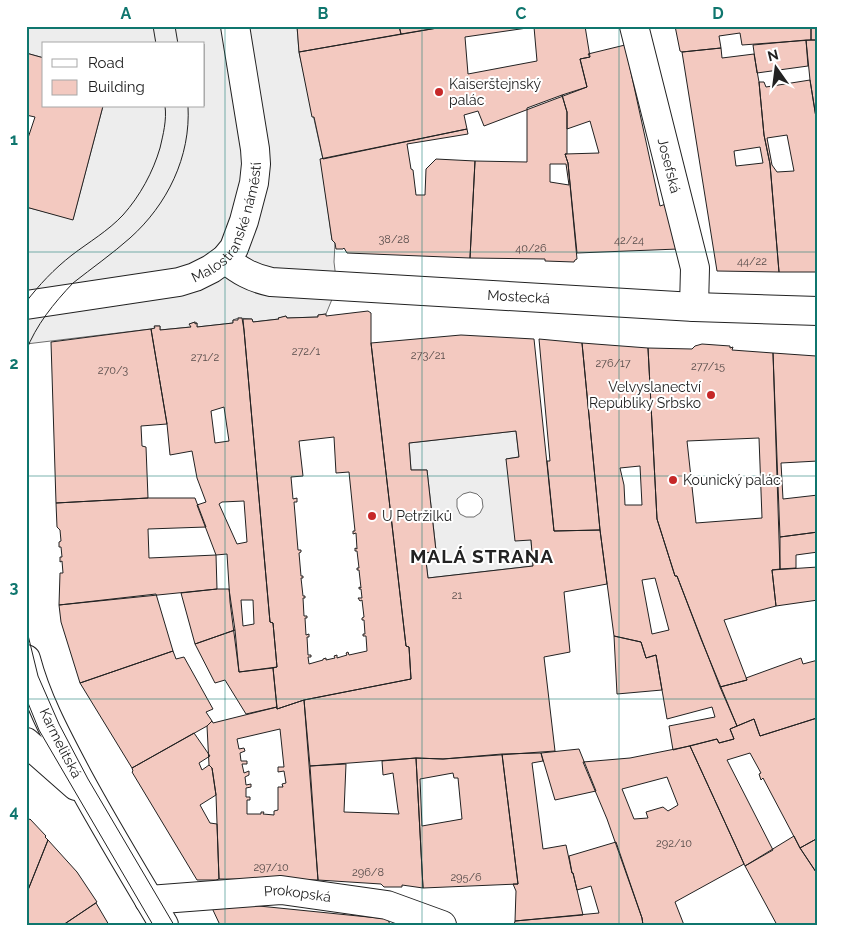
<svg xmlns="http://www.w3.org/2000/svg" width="844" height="951" font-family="Raleway,sans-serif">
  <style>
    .parking { fill: #ededed; stroke: #6f6f6f; fill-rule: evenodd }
    .building { fill: #f3c9c0; stroke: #222; fill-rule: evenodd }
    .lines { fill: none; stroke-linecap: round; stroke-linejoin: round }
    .minor-casing { stroke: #222; stroke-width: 30 }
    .minor { stroke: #fff; stroke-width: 28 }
    .tram { stroke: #222; stroke-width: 1 }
    .grid { fill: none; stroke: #0f766e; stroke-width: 1; stroke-opacity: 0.55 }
    .poi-dot { fill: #c62828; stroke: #fff; stroke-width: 2 }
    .labels { text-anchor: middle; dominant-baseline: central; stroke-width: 4; stroke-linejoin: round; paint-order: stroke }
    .number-label { font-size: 11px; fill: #564c4a }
    .poi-label { font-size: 14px; fill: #222; stroke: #fff; text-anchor: start }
    .street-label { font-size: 14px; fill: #222; stroke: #fff }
    .district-label { font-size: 19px; font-weight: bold; letter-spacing: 1px; fill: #222; stroke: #fff }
    .neatline { fill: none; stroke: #0f766e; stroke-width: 2 }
    .grid-label { font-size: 16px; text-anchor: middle; font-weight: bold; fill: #0f766e }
  </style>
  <rect width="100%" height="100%" fill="#fff"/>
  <path class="parking" d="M 26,26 L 297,26 L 299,52 L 323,159 L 321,160 L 332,240 L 335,243 L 334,262 L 337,287 L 326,314 L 318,315 L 318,317 L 287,318 L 286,316 L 279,318 L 279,319 L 253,322 L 252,319 L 238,318 L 233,320 L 233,323 L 197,327 L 197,323 L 195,322 L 190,324 L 191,327 L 160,330 L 160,326 L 155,326 L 155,328 L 151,329 L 26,344 L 26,207 L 73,219 L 103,106 L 204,106 L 204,44 L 44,44 L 44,58 L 26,53 Z
    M 516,431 L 519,457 L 506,459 L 531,540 L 533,566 L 428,578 L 425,553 L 436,550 L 427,470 L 411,470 L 409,443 ZM 470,492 L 477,494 L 482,499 L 483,507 L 480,513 L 474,517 L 466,517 L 460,514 L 457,507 L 457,499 L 463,494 Z"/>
  <path class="building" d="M 297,26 L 399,26 L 401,34 L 299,52 Z
    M 399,26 L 449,26 L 401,34 Z
    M 449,26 L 585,26 L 590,57 L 580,59 L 587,87 L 484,126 L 478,111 L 464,115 L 467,129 L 323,159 L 314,117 L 312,117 L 299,52 ZM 534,27 L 537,61 L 468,74 L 465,37 Z
    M 675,26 L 811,26 L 811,40 L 742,45 L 740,33 L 719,36 L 721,48 L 682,52 L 680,51 Z
    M 811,26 L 818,26 L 818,40 L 811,40 Z
    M 806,40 L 818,40 L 818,130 L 810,80 Z
    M 806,40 L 808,66 L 757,73 L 753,45 Z
    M 625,45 L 660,206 L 669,203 L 678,249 L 577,253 L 568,163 L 565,154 L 599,153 L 590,121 L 567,129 L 567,112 L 562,95 L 587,87 L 580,59 L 590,57 L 588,54 Z
    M 721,48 L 722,58 L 754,54 L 759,82 L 764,135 L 770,164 L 779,272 L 717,271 L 682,52 ZM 760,147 L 763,163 L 736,166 L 734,151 Z
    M 26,53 L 44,58 L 44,106 L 103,106 L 73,220 L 26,207 L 26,144 L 35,117 L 26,115 Z
    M 810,80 L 818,130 L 818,272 L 779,272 L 770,164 L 764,135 L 759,82 L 764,82 L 766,87 ZM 787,135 L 794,171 L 777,172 L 772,165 L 767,138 Z
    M 562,95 L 567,112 L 567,154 L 565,154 L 568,163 L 577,259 L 575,260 L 574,262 L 545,261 L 545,259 L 470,258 L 475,161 L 527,162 L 527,108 ZM 550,164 L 566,164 L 569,185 L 550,182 Z
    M 467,129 L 468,134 L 407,144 L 411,169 L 413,170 L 416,195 L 425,195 L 426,169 L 436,159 L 475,161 L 470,258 L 347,253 L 344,248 L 343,249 L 336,249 L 335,243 L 332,240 L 320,159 Z
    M 368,311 L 371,313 L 371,343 L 406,646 L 409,647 L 411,679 L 304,700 L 277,709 L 273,668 L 277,667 L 273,623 L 270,622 L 243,319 L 252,319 L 253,322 L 279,319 L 278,318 L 286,316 L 287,318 L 318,317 L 318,315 L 326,314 L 326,316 ZM 334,437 L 336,473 L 349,472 L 355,531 L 353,531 L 353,534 L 356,533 L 357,549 L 355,548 L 355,551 L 357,551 L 359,568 L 357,568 L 357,570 L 359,570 L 361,588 L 359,587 L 359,589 L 361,589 L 362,598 L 358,598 L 360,601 L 362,600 L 364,617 L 362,618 L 362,620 L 364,620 L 365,634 L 363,634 L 363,636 L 366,636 L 367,651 L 349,655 L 348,652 L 346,653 L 347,655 L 337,658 L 337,655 L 334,656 L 335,658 L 326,660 L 326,658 L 323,659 L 323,660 L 309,664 L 308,657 L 311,657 L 311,655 L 308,655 L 307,637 L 309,637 L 309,634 L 306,635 L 305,618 L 307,618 L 307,616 L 304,616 L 303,598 L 305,598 L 305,596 L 303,596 L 301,578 L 303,578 L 303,576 L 301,576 L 299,553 L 301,552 L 301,550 L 298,550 L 294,502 L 297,502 L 297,498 L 293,499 L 291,477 L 303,476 L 299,441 Z
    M 238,318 L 242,318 L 244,330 L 270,622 L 273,623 L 277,667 L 239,672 L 230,602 L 227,554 L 216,555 L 197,505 L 206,502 L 197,478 L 192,451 L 170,455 L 167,424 L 151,329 L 155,328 L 154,326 L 160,326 L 160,330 L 191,327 L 189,324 L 195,322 L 195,324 L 197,323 L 197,327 L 233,323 L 233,320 L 238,320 ZM 224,407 L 229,441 L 215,443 L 211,411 ZM 244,501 L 247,542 L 237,544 L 219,504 L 222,502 ZM 241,600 L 253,600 L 254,624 L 243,626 Z
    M 151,329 L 167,424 L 141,426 L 142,446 L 146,447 L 148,498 L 56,503 L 51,342 Z
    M 461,335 L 534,339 L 554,531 L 600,530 L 607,584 L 564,592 L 570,652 L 544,657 L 555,751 L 443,759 L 416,758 L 310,766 L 304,700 L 411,679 L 409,647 L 406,646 L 371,343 ZM 516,431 L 519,457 L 506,459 L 515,541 L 531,540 L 533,566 L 428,578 L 425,553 L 436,551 L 427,470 L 411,470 L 409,443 Z
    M 539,339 L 582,343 L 600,530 L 554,531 L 547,461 L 550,461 Z
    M 582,343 L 648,348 L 657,519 L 675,576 L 677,576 L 701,639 L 737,726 L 730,729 L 734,739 L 719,743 L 717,739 L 673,750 L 669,726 L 715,717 L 712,707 L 667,719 L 656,655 L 646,658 L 641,642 L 614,636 L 600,530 ZM 640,466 L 642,505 L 625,505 L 624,485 L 620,468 ZM 655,578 L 669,630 L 652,634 L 642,580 Z
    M 702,344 L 730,346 L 730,348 L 733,347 L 732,350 L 773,353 L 780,569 L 772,570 L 776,606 L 724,620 L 747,680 L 720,687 L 677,576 L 675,576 L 657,519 L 648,348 L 692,349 L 695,346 ZM 759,438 L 762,518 L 696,523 L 687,441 Z
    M 773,353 L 816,356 L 818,461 L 781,463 L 783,499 L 818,495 L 818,524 L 816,524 L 818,532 L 780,537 Z
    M 816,356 L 818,356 L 818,461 Z
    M 148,498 L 195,498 L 206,527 L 148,529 L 149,558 L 216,555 L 217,589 L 59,605 L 60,573 L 63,573 L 62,561 L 60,562 L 60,557 L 62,557 L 61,547 L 59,547 L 59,542 L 61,541 L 60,530 L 57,527 L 56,503 Z
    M 818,532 L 818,552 L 796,555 L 796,568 L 780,569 L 780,537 Z
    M 818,567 L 818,600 L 776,606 L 772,570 Z
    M 217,589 L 229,589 L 235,630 L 195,644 L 181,593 Z
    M 156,594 L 173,651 L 80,683 L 61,622 L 59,605 Z
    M 235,630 L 239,672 L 273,668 L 277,707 L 246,714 L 225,680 L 215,683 L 195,644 Z
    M 614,636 L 641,642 L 646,658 L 656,655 L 662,690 L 617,694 Z
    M 173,651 L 176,659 L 184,657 L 213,709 L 206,712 L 212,721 L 207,726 L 132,768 L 80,683 Z
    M 801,658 L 803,664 L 818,660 L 818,720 L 817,718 L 760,736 L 754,719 L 737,726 L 720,687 L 747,680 L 746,678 Z
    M 304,700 L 318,880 L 219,879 L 216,795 L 212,768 L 209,765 L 207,726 L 212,721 L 213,723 L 277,707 L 277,709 ZM 280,729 L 284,767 L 278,767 L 278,772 L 284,771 L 286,783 L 282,784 L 283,787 L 278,787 L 278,810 L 274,811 L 274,815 L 263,814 L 264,812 L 261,812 L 261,814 L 247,814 L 247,800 L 250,800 L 250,797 L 246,797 L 246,788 L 251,787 L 251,784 L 246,785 L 245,777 L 249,775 L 249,771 L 244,773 L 242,764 L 247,764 L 247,761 L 241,761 L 240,753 L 245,751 L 244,748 L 239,749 L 237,739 Z
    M 817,718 L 818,838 L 800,848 L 763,778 L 761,780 L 759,774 L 761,773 L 750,753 L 727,760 L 773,850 L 745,866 L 690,746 L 717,739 L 719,743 L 734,739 L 730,729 L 754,719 L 760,736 Z
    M 194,733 L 210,756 L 199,763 L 202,770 L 209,765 L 212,768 L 216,795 L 200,805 L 210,823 L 217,824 L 219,879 L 216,880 L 197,880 L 132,772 L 133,771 L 132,768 Z
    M 690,746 L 744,864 L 675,902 L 684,925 L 643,925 L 642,918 L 607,819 L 583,762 L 630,758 ZM 667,777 L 678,805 L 668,811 L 663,807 L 646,812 L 648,818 L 634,819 L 622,789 Z
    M 579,749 L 596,791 L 555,800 L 541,753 Z
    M 541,753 L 543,761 L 532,763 L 543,849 L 566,845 L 572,873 L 573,873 L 583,915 L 515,921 L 516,891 L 513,884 L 518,884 L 502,754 Z
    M 502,754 L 518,884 L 423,888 L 416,758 L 443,759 ZM 453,773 L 454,778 L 458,778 L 462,819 L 422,826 L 420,779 Z
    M 416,758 L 423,888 L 402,885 L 402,887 L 384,887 L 381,884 L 318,880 L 310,766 L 346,764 L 344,812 L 399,814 L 398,810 L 393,773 L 383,775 L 382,761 Z
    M 26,818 L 28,820 L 30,819 L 46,836 L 45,837 L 48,840 L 26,895 Z
    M 794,836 L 800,848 L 818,875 L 818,925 L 777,925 L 745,866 Z
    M 818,838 L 818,875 L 800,848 Z
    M 48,840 L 77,872 L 97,902 L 63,925 L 28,925 L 26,922 L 26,895 Z
    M 616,842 L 642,918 L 643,925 L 514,925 L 515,921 L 599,913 L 591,886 L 577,890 L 573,873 L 572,873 L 569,856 Z
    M 96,903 L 109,925 L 63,925 Z
    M 259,906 L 388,919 L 390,925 L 220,925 L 212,908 Z"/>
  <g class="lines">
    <defs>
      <g id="minor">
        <path id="s1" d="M 634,26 L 695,268 L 694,307"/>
        <path id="s2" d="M 225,259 C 240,271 252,278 271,282 L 694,307 L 818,311"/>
        <path id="s3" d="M 26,305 L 179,282 L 195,277 L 211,269 L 225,259 L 234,248 L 244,221 L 254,183 L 256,164 L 255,149 L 235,26"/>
        <path id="s4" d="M 26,659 C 37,701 58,739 78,777 C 105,827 135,876 164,925"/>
        <path d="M 26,742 L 76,786"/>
        <path id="s5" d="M 149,900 L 281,890 L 387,905 L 442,925"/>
      </g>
    </defs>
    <use href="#minor" class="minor-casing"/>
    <use href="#minor" class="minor"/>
    <path class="tram" d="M 153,26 L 156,44
      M 175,26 L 178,44
      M 26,302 C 39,285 54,269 72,255 C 89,242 108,231 123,215 C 140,196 153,172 160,148 C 163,135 167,120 165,106
      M 26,351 C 36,325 54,303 73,283 C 92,268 112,254 130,238 C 167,205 191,157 188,106
      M 26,627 L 38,676 L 59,724 L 88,779 L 174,925
      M 26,698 L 39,730 L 153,925"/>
  </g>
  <path class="grid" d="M 225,26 L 225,925M 422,26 L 422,925M 619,26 L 619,925M 26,252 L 818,252M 26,476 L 818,476M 26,699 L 818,699"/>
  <g class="poi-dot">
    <circle cx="439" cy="92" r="5"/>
    <circle cx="711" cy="395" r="5"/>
    <circle cx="673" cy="480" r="5"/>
    <circle cx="372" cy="516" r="5"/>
  </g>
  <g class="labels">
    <g class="number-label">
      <text x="394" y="239">38/28</text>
      <text x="629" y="240">42/24</text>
      <text x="531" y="248">40/26</text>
      <text x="752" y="261">44/22</text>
      <text x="306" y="351">272/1</text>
      <text x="428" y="355">273/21</text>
      <text x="205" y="357">271/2</text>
      <text x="613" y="363">276/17</text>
      <text x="708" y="366">277/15</text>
      <text x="113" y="370">270/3</text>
      <text x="457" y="595">21</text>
      <text x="674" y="843">292/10</text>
      <text x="271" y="867">297/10</text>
      <text x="368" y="872">296/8</text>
      <text x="466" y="877">295/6</text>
    </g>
    <g class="poi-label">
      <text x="449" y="84">Kaiserštejnský<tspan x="449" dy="16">palác</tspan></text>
      <text x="701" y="387" text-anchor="end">Velvyslanectví<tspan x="701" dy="16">Republiky Srbsko</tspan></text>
      <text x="683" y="480">Kounický palác</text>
      <text x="382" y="516">U Petržilků</text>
    </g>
    <g class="street-label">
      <text stroke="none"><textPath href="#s1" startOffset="144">Josefská</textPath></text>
      <text stroke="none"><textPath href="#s3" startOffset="239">Malostranské náměstí</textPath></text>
      <text stroke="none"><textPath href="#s2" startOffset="300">Mostecká</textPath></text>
      <text stroke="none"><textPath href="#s4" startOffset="91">Karmelitská</textPath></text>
      <text stroke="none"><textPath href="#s5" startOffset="149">Prokopská</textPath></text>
    </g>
    <g class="district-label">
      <text x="482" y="556">MALÁ STRANA</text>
    </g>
  </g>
  <rect width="844" height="951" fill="none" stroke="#ffffff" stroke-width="55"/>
  <rect x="42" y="42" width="162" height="65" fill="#ffffff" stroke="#a7a7a7"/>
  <rect x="52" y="59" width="25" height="8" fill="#ffffff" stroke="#a7a7a7"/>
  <text x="88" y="68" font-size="15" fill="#222222">Road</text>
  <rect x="52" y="80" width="25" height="15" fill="#f3c9c0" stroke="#a7a7a7"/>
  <text x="88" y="92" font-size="15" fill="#222222">Building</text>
  <g transform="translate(776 68) rotate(346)" stroke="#ffffff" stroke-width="4" paint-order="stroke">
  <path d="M0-4L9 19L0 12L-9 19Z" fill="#222222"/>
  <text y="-8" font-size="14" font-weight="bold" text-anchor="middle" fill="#222222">N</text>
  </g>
  <rect x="28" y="28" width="788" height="896" class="neatline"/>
  <g class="grid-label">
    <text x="126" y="19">A</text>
    <text x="323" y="19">B</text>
    <text x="521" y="19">C</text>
    <text x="718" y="19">D</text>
    <text x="14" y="145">1</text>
    <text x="14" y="369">2</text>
    <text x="14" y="593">3</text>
    <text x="14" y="817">4</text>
  </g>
</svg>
